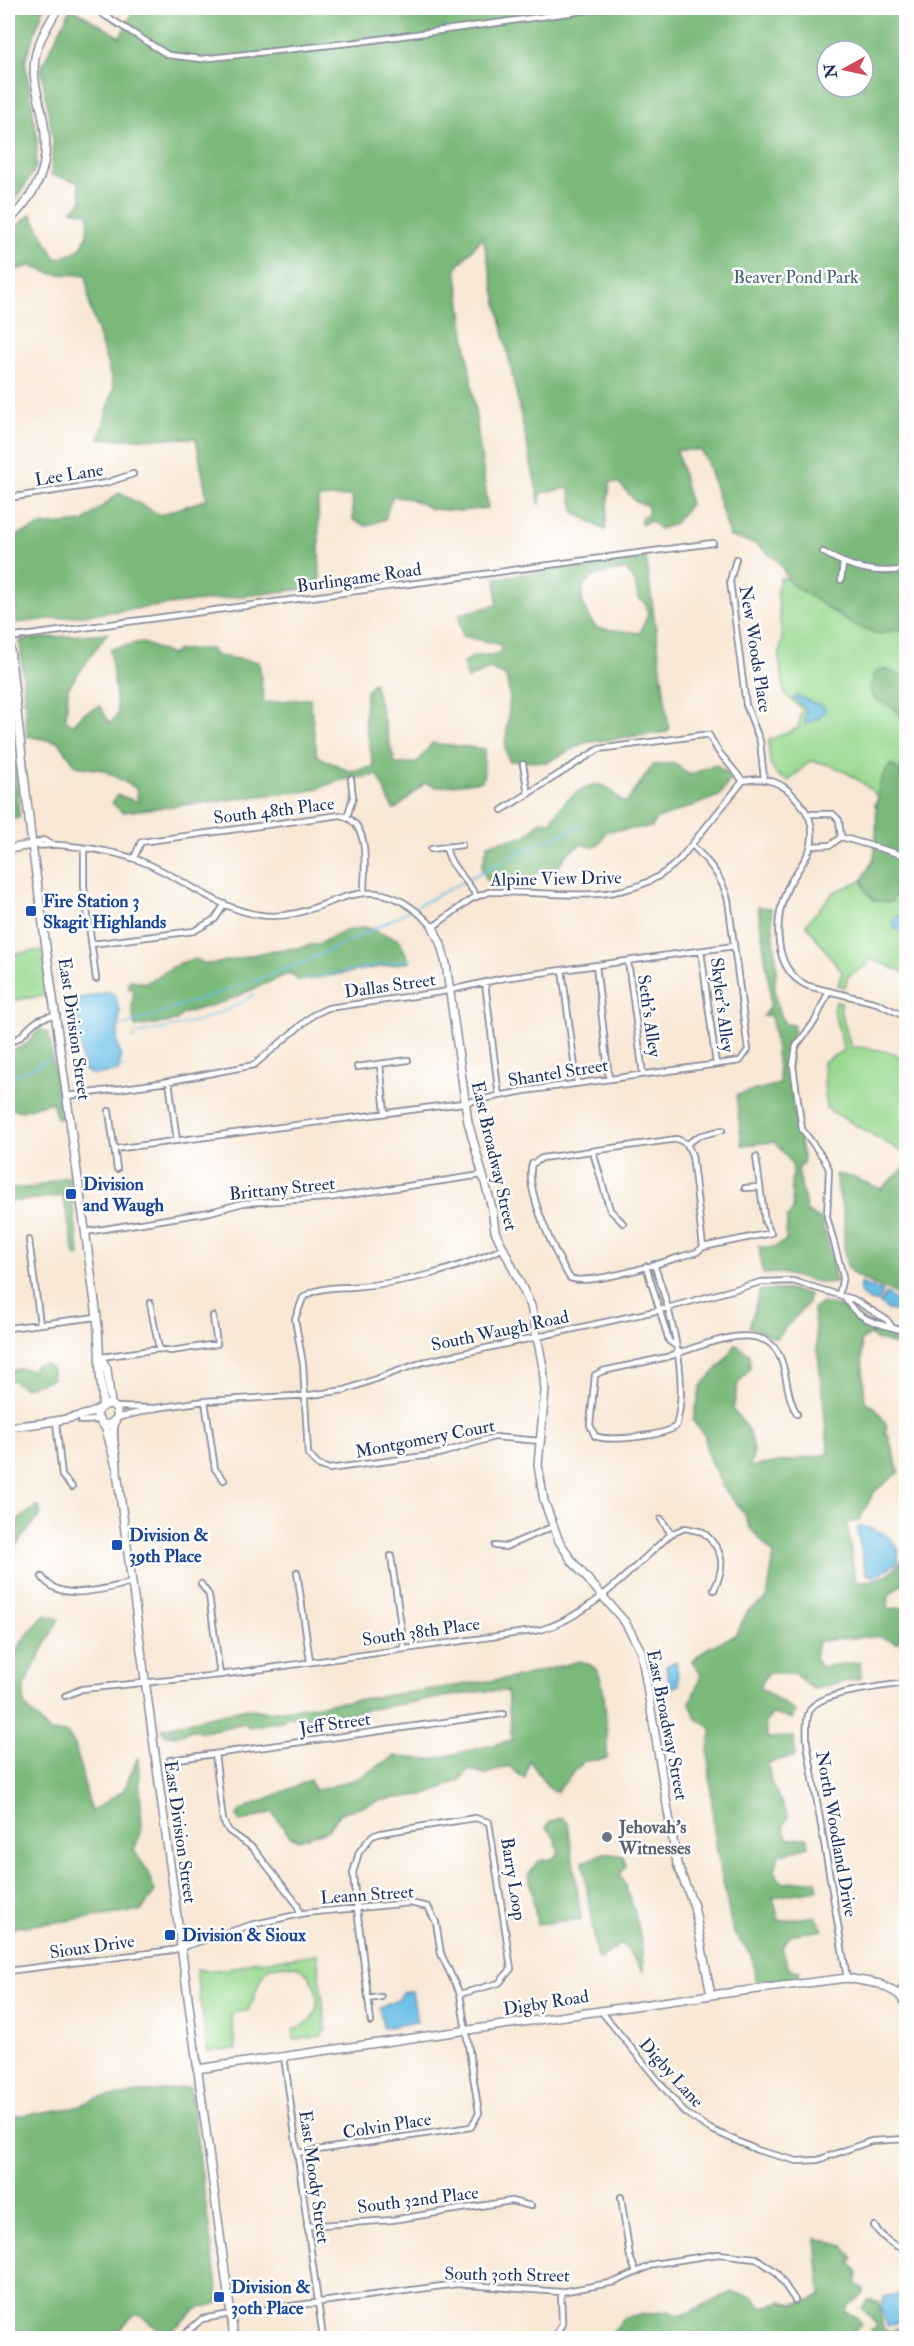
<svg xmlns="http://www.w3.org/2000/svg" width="914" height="2346" font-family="'IM FELL Double Pica',serif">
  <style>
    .green { fill: #98d98f; stroke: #5a8476; stroke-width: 1.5 }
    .forest { fill: #7ab97a; stroke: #4a746c; stroke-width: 1.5; fill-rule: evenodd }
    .water { fill: #6abfe6; stroke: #4277a2; stroke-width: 1.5 }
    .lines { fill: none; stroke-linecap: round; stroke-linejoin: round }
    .stream { stroke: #6abfe6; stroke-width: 1.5 }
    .street-casing { stroke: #8a8c9a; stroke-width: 8 }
    .secondary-casing { stroke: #8a8c9a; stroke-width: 10 }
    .street { stroke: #fff; stroke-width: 4.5 }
    .secondary { stroke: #fff; stroke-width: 7 }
    .transit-dot { fill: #1a4fb4; stroke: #fff; stroke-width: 2 }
    .worship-dot { fill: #6b7280; stroke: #fff; stroke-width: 2 }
    .labels { text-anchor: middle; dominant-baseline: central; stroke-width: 5; stroke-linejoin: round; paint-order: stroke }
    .park-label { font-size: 18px; fill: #40626d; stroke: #fff }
    .street-label { font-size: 18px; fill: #1b2f5e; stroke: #fff }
    .transit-label { font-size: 18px; font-weight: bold; fill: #164399; stroke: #fff; text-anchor: start }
    .worship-label { font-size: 18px; font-weight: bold; fill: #5b616d; stroke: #fff; text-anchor: start }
  </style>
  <rect width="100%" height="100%" fill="#fff"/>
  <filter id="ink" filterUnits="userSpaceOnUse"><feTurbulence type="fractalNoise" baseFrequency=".0167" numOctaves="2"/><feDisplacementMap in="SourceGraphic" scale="12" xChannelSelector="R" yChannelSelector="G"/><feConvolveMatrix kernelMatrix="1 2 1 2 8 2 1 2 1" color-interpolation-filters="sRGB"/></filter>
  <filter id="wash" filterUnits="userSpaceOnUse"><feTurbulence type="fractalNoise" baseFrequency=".008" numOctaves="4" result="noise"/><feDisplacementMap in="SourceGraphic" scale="24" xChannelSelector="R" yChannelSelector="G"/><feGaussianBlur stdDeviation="1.35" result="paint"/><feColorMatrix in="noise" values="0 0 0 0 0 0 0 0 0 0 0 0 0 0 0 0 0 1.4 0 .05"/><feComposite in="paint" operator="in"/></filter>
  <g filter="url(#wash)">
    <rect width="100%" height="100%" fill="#f8e8d5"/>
    <path class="green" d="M 780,578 L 851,581 L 906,603 L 906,825 L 903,830 L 906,834 L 906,849 L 874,805 L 879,798 C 863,780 835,763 810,761 L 789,781 C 769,774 768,760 769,740 L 798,728 L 802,709 L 785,695 L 779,658 L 782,638 L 777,590 Z
      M 905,871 L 897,904 L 906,906 L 906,973 L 870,959 L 867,965 L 848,976 L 845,987 L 838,985 L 842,972 L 806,924 L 834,892 L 865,879 Z
      M 42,950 L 48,995 L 8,1001 L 8,955 Z
      M 836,1002 L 842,1002 L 840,1009 L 851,1047 C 871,1047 888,1050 906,1059 L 906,1154 L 826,1108 L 823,1062 L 844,1050 L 833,1009 Z
      M 317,1954 L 326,2030 L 321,2036 L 294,2040 L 293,2030 C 299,2027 305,2025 310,2021 C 324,2006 316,1976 298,1967 C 289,1963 279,1966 270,1967 C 255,1980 258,1996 247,2011 L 235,2012 L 231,2016 L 236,2049 L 207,2051 L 196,1969 C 214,1972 239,1969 255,1960 L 262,1962 Z"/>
    <path class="forest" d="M 8,8 L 44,8 L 25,60 L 37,137 L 36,167 L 16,200 L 8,200 Z
      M 71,8 L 120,37 L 135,8 L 906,8 L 906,634 L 899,629 L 878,634 L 852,624 L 790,583 L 779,562 L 756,544 L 730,537 L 706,459 L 700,450 L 677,450 L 690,504 L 674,524 L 660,529 L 650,520 L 642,525 L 640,519 L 649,512 L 647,505 L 636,502 L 619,483 L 610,482 L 605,530 L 575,513 L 569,488 L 541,493 L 540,505 L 483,237 L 456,268 L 488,508 L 460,511 L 432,509 L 411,499 L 392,496 L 385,519 L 366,526 L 353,520 L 352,496 L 318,498 L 320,587 L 17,623 L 8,539 L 40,526 L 83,522 L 119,493 L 160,515 L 207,499 L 196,438 L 99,439 L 114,387 L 90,307 L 86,275 L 53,274 L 30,266 L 8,272 L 8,234 L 31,214 L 56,259 C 85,252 87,242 89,214 L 72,210 L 82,201 L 78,182 L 51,175 L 53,139 L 41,68 ZM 827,51 L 863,51 L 863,87 L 827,87 Z
      M 646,557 L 669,729 L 667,732 L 584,743 L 548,762 L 509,761 L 505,749 L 510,698 L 506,676 L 489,669 L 468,679 L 463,663 L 475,656 L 499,654 L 502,645 L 462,636 L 459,614 L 497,605 L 496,578 ZM 626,569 L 635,583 L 638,598 L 645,603 L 648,614 L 640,633 L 597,628 C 589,619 584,612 582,599 C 580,572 606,574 626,569 Z
      M 107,633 L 68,688 L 66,720 L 73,725 L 84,713 L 100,706 L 110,724 L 118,714 L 110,649 L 141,642 L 171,655 L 179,650 L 211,649 L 216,656 L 259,662 L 264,703 L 310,698 L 317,756 L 349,771 L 374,767 L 365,722 L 366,691 L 374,682 L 395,764 L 417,763 L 432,743 L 485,749 C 482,760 486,771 482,781 L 437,787 L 425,783 L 397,808 L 393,809 L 378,775 L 341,780 L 313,790 L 122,812 L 112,803 L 118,795 L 138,802 L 136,788 L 103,770 L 76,766 L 59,742 L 27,736 L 20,640 Z
      M 884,669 L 902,676 L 906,673 L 906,724 C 903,720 900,713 895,709 C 873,694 866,706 874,673 Z
      M 16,760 L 19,818 L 8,820 L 8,762 Z
      M 674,763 L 690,775 L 715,764 L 729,774 L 730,780 L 719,796 L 655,820 L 652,827 L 606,831 L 601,842 L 594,847 L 581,844 L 566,855 L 557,869 L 538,871 L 529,885 L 487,881 L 482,867 L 488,844 L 526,836 L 541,821 L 551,822 C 559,805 587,775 608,788 C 616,794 616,799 626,803 L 653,765 Z
      M 891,764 L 906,777 C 906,792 907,806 906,820 C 906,825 903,830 904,834 C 906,863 908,875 891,902 L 875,901 C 869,895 864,891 863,882 C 863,873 872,866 874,857 C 881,824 868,791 891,764 Z
      M 758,907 L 771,908 L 777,969 C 772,985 776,1010 785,1024 L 794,1025 C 794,1035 789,1043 789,1053 C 788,1090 796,1126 804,1161 L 798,1170 L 807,1212 L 821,1220 L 830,1249 L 836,1282 L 823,1283 L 780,1273 L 763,1274 L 759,1247 L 775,1247 L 786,1241 L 787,1218 L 793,1210 L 791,1181 C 799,1165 784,1154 774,1142 L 742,1145 L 736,1095 L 780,1084 L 772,1019 L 769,1015 L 763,1016 L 770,1006 L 770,990 Z
      M 365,927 L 400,940 L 409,962 L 299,981 L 290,973 L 226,1001 L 182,1014 L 176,1021 L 135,1027 L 132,1008 L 134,988 L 129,989 L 128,982 L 132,980 L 146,983 L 180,963 L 195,959 L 207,964 L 218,963 L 274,950 L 299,948 L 320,943 L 345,931 Z
      M 39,1029 L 49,1033 L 61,1118 L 57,1119 L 52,1102 L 21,1111 L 8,1108 L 8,1053 L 27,1044 Z
      M 906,1167 L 906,1295 L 903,1298 C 891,1291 856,1279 850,1270 C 840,1256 846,1230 844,1215 C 841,1201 837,1189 835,1174 L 852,1177 L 881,1189 Z
      M 64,1177 L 69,1177 L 80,1256 L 75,1255 L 63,1196 L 8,1202 L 8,1189 L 35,1187 Z
      M 760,1290 L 788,1290 L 809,1294 L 808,1303 L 776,1338 L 749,1327 Z
      M 822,1303 L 843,1307 L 870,1327 L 906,1343 L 905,1348 L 875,1339 L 870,1334 L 861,1341 L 865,1402 L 875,1407 L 887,1426 L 885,1432 L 888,1434 L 899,1472 L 874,1492 L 859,1520 L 847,1523 L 855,1581 C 876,1583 898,1573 906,1553 L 906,1581 L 889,1595 L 888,1609 L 906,1607 L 906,1626 L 898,1643 L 877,1636 L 818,1641 L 815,1659 L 821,1667 L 860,1662 L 861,1678 L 813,1689 L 793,1673 L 768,1673 L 759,1687 L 796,1712 L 792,1719 L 772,1714 L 765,1723 L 767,1738 L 794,1737 L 795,1756 L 768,1763 L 771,1782 L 788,1817 L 783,1828 L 788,1839 L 808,1838 L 809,1846 L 779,1855 L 774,1871 L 782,1883 L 816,1880 L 818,1890 L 773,1897 L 779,1921 L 815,1916 L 823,1929 L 790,1935 L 782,1948 L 789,1969 L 800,1971 L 798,1978 L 755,1981 L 753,1957 L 733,1933 L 715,1841 L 708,1749 L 712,1729 L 696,1718 L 690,1703 L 701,1675 L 692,1661 L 708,1648 L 735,1635 L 748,1611 L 767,1599 L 774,1554 L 750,1528 L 744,1513 L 723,1487 L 707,1454 L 705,1436 L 693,1421 L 701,1386 L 723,1363 L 736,1344 L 750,1355 L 750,1369 L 738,1383 L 733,1410 C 748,1427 760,1445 749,1467 L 829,1454 L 813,1309 Z
      M 46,1364 L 51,1368 L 53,1379 L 24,1388 L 12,1380 L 8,1380 L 8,1372 L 21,1368 L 32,1370 L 35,1365 Z
      M 38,1505 L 41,1514 L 10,1553 L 8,1566 L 8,1528 Z
      M 45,1615 L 59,1619 L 24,1686 L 24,1705 L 50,1732 L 67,1733 L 75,1745 L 91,1812 L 124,1790 L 138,1757 L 142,1826 L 134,1851 L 147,1870 L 155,1892 L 141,1911 L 16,1927 L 8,1931 L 8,1669 C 15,1647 29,1632 45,1615 Z
      M 580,1661 C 587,1663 596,1667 599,1674 C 606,1693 607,1738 607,1759 L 584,1761 L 556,1792 L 548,1787 L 529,1760 L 525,1779 L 508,1766 L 486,1774 L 469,1770 L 460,1780 L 429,1794 L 382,1800 L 340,1813 L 327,1831 L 298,1840 L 289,1835 L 272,1812 L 240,1822 L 237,1815 L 241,1810 L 310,1780 L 315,1791 L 357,1779 L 395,1756 L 430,1760 L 512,1740 L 507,1691 L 482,1691 L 328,1716 L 316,1713 L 309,1718 L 287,1716 L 282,1721 L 249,1727 L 245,1723 L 204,1732 L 192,1730 L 175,1736 L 164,1734 L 162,1728 L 247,1708 L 269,1712 L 518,1677 Z
      M 562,1818 L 568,1823 L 581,1919 L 537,1924 L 529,1874 L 539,1861 L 552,1859 L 559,1852 L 555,1838 L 546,1828 L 551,1821 Z
      M 604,1853 L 623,1856 L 626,1866 L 620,1875 C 635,1905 643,1939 643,1972 L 622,1943 L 601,1959 L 597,1958 L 583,1862 Z
      M 190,2087 L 219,2303 L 197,2309 L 166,2335 L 136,2313 L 111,2338 L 8,2338 L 8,2117 L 73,2108 L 98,2098 Z
      M 816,2238 L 844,2246 L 853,2260 L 850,2263 C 859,2271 859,2274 856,2284 L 864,2289 L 864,2293 C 858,2302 849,2302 845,2311 L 854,2315 L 862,2325 L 853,2331 L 861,2338 L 870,2338 L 605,2338 L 625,2317 L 669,2311 L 681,2316 L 732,2292 L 753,2297 L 762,2308 L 781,2301 C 796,2307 807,2301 821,2296 Z
      M 868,2300 L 879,2301 L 883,2329 L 889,2332 L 906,2324 L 906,2338 L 873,2338 L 871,2329 L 875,2329 L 877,2324 L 862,2308 Z"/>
    <path class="water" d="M 797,696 L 823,707 L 825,710 L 819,718 L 805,724 L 806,709 L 794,698 Z
      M 898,916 L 906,918 L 906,932 L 895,929 L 893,918 Z
      M 108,992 L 114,994 L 120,1012 L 117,1041 L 121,1058 L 118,1071 L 94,1075 L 83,1070 L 75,1004 L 78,999 Z
      M 860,1283 L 883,1292 L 878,1302 C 867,1302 857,1295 860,1283 Z
      M 886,1294 L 898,1302 L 899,1308 L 896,1311 L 888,1310 L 880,1303 Z
      M 860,1526 C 877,1530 890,1533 899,1551 L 897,1563 L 875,1576 L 866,1574 L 857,1529 Z
      M 676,1661 L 679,1685 L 670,1688 L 666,1666 Z
      M 412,1991 L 417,2022 L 383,2028 L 380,2008 L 399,1999 L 402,1993 Z
      M 906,2293 C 907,2311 908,2322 887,2326 L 881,2307 L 884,2297 Z"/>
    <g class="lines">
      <path class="stream" d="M 468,879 L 519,852 L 581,826
        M 415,907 L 463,882
        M 305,979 L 412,959
        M 121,1027 C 171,1007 222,993 273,974 C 320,956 366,934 410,910
        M 132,1039 L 137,1034 C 177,1026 221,1019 254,994
        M 71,1049 L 81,1045
        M 119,1068 L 125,1067
        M 8,1078 L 52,1059"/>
    </g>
  </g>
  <g filter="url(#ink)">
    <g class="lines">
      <defs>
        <path id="street" d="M 93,8 L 168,55 L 201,59 L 358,42 L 605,8
          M 8,498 L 106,483 L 133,474
          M 823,552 C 848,567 876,575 906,569
          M 736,559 L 730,581 L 746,705 L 760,741 L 764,779
          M 841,580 L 843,564
          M 8,638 L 713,543
          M 523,764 L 528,794
          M 502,810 L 599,749 L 703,735 L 709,735 L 718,751 L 743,781
          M 809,814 L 833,814 L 839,820 L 841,837 L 831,845 L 811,846
          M 347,817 L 353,798 L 351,779
          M 841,837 L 906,856
          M 34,844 L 43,840 L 53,845
          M 32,845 C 43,847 49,844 59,845 C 85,847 111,851 135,859 C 178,873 215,909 260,915 C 328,925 364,852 433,927 L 471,899 L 489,892 C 555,890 630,911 680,859 L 743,781 C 760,777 778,780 790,792 C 805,807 816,822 811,845 C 808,860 793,874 787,889 C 774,920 772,970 808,986 L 877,1003 L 906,1017
          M 446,847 C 449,867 467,878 476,896
          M 84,848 L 84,886 L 96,979
          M 431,849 L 462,845
          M 134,858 L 141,842 L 340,815 C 372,822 364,868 364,893
          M 92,944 L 194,931 L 215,919 L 225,904
          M 701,951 L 716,1064
          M 628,961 L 643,1074
          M 596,965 L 609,1079
          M 562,970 L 577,1083
          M 485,983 L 499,1096
          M 828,993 L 815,1021 L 796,1046 L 793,1066 L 802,1129 L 824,1159 L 829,1169 L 827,1217 L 843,1276 L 839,1295
          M 8,1043 C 31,1036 24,1019 57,1015
          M 380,1064 L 385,1113
          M 357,1067 L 408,1060
          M 169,1081 L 177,1141
          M 68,1096 L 160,1083 L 254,1065 L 313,1015 L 328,1008 L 442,992 L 504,978 L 734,946
          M 109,1111 L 117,1169
          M 677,1139 L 687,1144 L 692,1155 L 703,1247 L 697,1252 C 672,1259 591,1287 570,1278 C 556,1256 524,1189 532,1164 L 542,1158 Z
          M 687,1144 L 699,1136 L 722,1130
          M 114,1149 L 463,1103 L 524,1091 L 740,1061 L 748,1050 L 728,900 C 722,877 709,862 692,845
          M 593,1152 L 610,1210 L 623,1223
          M 745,1188 L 760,1187
          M 86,1232 L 210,1212 L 243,1203 L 328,1198 L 482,1175
          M 29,1240 L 40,1324
          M 703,1247 L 771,1233 L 765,1222 L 756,1157
          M 502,1249 C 451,1271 407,1283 351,1287 C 335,1288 316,1287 303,1298 L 295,1319 L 303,1364 L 308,1454 L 318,1465 L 329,1469 L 439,1454 L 494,1437 L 540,1441
          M 654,1264 C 670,1309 690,1379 676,1426 C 665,1436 608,1442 595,1436 L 590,1425 L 595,1375 L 603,1371 L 667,1357 C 697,1348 763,1315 780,1357 C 788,1376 786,1396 797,1414
          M 646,1266 L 669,1341 L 676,1346
          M 846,1299 C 857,1322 886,1325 906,1332
          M 150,1303 L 159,1349
          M 8,1328 L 97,1317
          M 101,1357 L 159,1349 L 171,1351 L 217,1344 L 213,1316
          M 205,1401 L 215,1469 L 224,1480
          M 115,1407 L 154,1408
          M 117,1418 L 156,1408 L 205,1401 L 310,1395 L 345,1390 L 423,1362 L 660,1310 L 761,1282 L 793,1281 L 839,1295 L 853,1299 L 887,1320 L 892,1327
          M 81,1421 L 99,1420
          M 56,1422 L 62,1476 L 72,1487
          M 661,1519 L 671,1534
          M 905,1536 L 906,1525
          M 495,1546 L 505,1547 L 552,1527
          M 391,1556 L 404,1647
          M 297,1572 L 310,1661
          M 42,1577 C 61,1604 104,1588 132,1583
          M 201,1584 L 209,1595 L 220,1675
          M 65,1696 L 82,1689 L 220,1675 L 540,1630 C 591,1616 631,1569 671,1534 L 685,1528 L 703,1532 C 724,1551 726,1564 714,1590
          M 215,1754 L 223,1821 L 229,1831 L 253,1848 L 297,1904 L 300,1914
          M 170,1760 L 503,1714
          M 8,1971 L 173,1950 L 251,1925 L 305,1913 L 410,1903 L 428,1907 L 436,1922 L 441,1954 L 460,1994 L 479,2113 L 471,2127 L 297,2153
          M 847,1978 L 807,1743 C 807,1732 805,1720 810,1710 C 819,1692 886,1686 906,1683
          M 898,1994 L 906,1982
          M 368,1999 L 381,1997
          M 600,2010 L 684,2112 L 710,2129 L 757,2150 L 797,2161 L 818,2160 L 871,2141 L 906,2139
          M 371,2022 L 354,1884 L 353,1873 L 359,1852 L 372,1836 L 381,1833 L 475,1818 L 489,1822 L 511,1969 L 499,1983 L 460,1994
          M 284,2056 L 323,2338
          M 621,2197 L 630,2257 L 636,2272
          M 307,2226 L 392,2220 L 511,2201 L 531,2206
          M 874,2226 C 883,2238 892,2246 906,2249
          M 556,2335 L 562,2324 L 561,2292
          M 180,2338 L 202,2319 L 231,2314 L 457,2284 L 561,2292 L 615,2282 L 654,2264 L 718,2254 L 756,2258 L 776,2272 L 795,2300"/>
        <path id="secondary" d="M 8,222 C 42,188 52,161 42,113 C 38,96 32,77 35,58 C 38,40 50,23 58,8
          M 8,632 L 32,845 L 97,1317 C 99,1335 99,1353 100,1371 C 100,1383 104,1393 102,1405
          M 8,849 L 32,845
          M 433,927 L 441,945 L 446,964 L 468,1122 L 492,1208 L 495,1231 L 531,1306 L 543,1367 L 545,1391 L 538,1465 L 544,1501 L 559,1541 L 572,1561 L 625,1622 L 641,1651 L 677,1864 L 694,1906 L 711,1995
          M 101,1357 L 107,1369 L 111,1404
          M 99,1409 L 97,1416 L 106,1429 L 116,1466
          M 115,1422 C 110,1437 118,1455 117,1472 L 234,2338
          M 8,1427 C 36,1424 63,1421 91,1413 C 99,1411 102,1404 111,1404 L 117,1409 L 117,1418 L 109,1425 L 101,1423
          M 197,2069 L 711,1995 L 847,1978 L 880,1984 L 898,1994 L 906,2003"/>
      </defs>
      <use href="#street" class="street-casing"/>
      <use href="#secondary" class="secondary-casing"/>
      <use href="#street" class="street"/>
      <use href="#secondary" class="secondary"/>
    </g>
  </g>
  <g class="transit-dot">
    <rect x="25" y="905" width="12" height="12" rx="3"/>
    <rect x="65" y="1188" width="12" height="12" rx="3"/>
    <rect x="111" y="1539" width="12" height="12" rx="3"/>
    <rect x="164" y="1929" width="12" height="12" rx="3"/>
    <rect x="213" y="2291" width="12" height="12" rx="3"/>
  </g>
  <circle class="worship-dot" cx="607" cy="1837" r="6"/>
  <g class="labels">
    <g class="park-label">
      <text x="796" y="277">Beaver Pond Park</text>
    </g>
    <g class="street-label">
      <text transform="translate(69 475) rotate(-9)">Lee Lane</text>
      <text transform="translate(359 578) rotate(-8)">Burlingame Road</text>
      <text transform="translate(755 649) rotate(81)">New Woods Place</text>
      <text transform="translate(274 811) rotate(-7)">South 48th Place</text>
      <text transform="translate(556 879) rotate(-1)">Alpine View Drive</text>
      <text transform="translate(390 986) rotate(-8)">Dallas Street</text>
      <text transform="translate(722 1005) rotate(83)">Skyler's Alley</text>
      <text transform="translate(649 1016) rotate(82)">Seth's Alley</text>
      <text transform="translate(74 1029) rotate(82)">East Division Street</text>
      <text transform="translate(558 1073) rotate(-9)">Shantel Street</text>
      <text transform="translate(494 1156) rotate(77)">East Broadway Street</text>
      <text transform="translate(282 1189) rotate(-6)">Brittany Street</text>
      <text transform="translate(500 1331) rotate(-12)">South Waugh Road</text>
      <text transform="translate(425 1439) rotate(-11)">Montgomery Court</text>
      <text transform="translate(421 1632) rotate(-8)">South 38th Place</text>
      <text transform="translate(335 1724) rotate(-8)">Jeff Street</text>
      <text transform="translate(667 1725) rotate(79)">East Broadway Street</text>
      <text transform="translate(180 1832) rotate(82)">East Division Street</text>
      <text transform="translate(836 1834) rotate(80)">North Woodland Drive</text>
      <text transform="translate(513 1879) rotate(81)">Barry Loop</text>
      <text transform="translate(367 1895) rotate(-4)">Leann Street</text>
      <text transform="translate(92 1947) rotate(-8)">Sioux Drive</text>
      <text transform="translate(546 2003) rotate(-9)">Digby Road</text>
      <text transform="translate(671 2073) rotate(48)">Digby Lane</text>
      <text transform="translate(387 2126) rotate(-9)">Colvin Place</text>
      <text transform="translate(314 2177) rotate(82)">East Moody Street</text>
      <text transform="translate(418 2200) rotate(-7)">South 32nd Place</text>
      <text transform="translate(507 2275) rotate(1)">South 30th Street</text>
    </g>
    <g class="transit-label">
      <text x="43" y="901">Fire Station 3<tspan x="43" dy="21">Skagit Highlands</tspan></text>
      <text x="83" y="1184">Division<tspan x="83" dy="21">and Waugh</tspan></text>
      <text x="129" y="1535">Division &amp;<tspan x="129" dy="21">39th Place</tspan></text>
      <text x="182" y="1935">Division &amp; Sioux</text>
      <text x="231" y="2287">Division &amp;<tspan x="231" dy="21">30th Place</tspan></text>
    </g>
    <g class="worship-label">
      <text x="619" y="1827">Jehovah's<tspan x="619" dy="21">Witnesses</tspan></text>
    </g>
  </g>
  <rect width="914" height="2346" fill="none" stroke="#fff" stroke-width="30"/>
  <g transform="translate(845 69) rotate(262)"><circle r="28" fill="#ffffff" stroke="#a4acbf" stroke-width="1.5"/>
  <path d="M0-4.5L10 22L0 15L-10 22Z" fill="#d1495b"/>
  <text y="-9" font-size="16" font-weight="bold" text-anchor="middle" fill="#1b2f5e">N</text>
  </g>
</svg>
